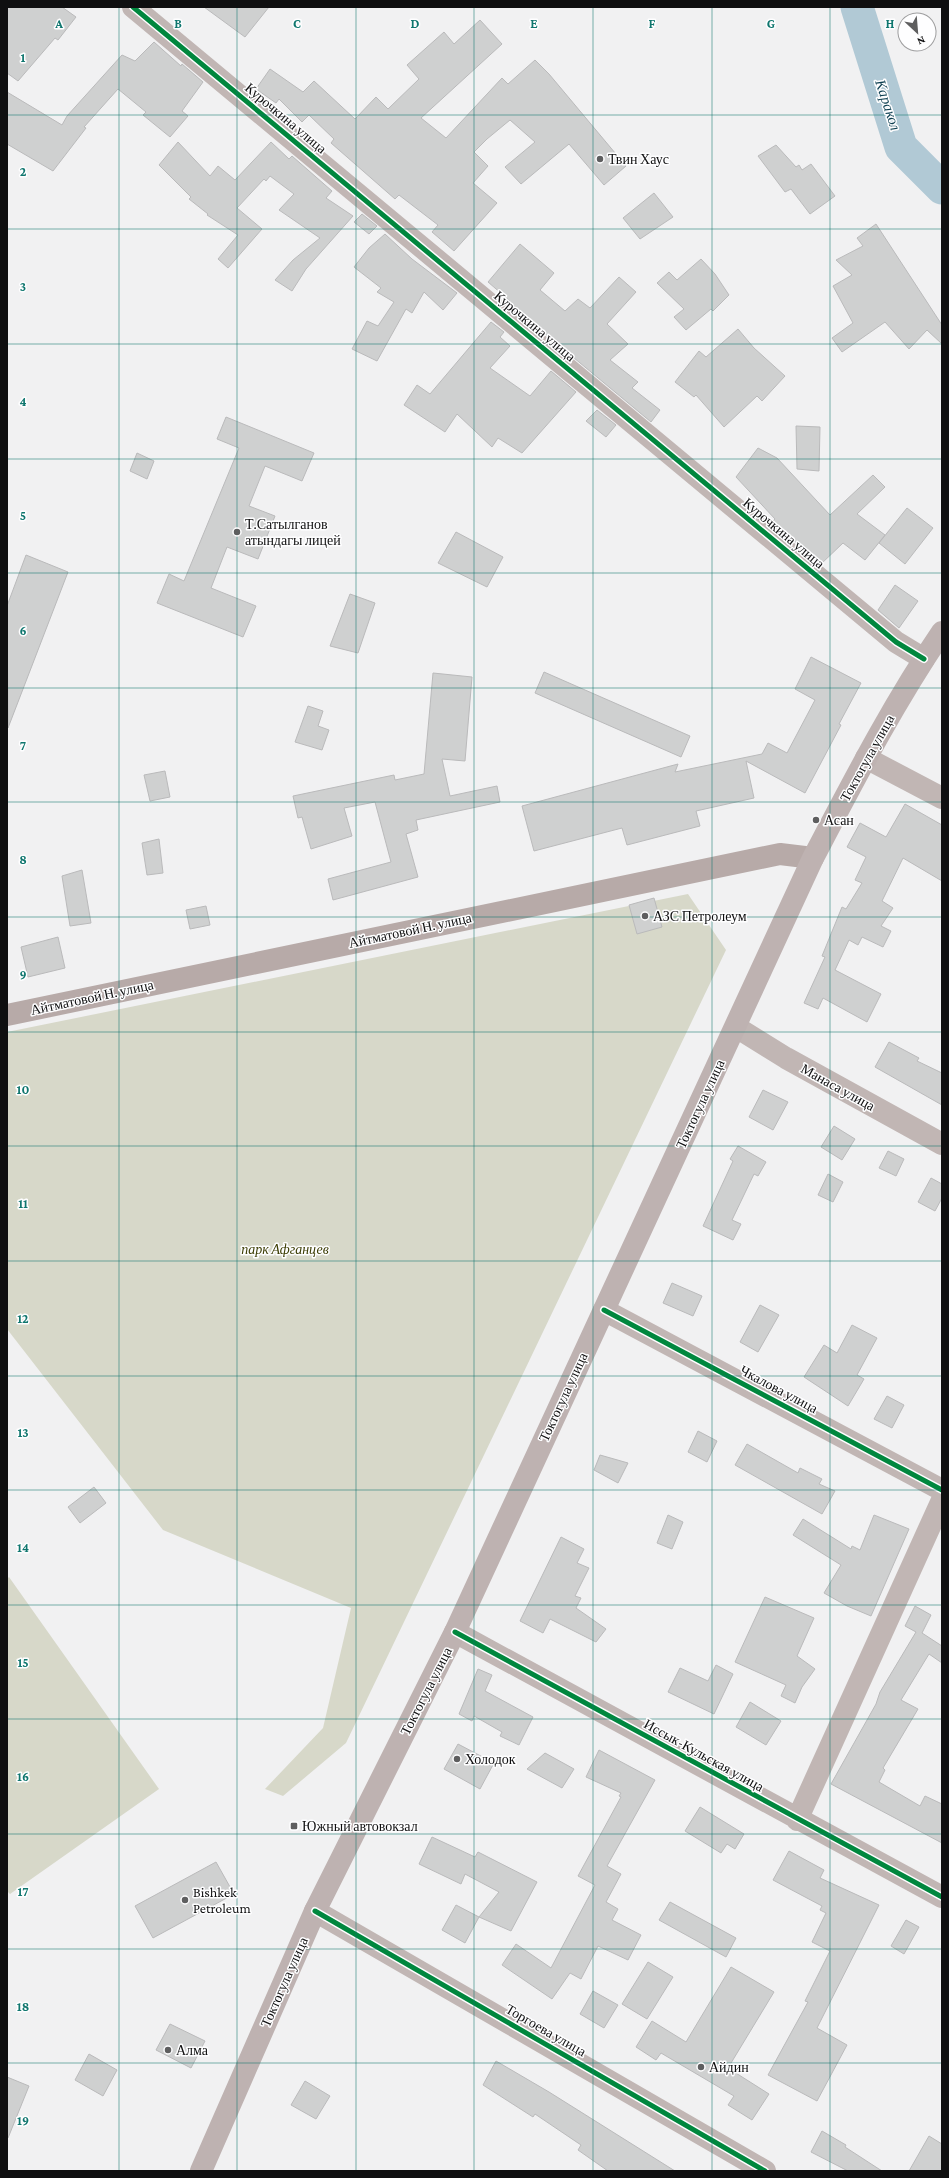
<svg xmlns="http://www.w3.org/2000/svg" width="949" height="2178" font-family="'Crimson Pro',serif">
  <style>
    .green { fill: #d7d8c9 }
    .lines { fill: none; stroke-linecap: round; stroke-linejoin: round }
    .river { stroke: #b1c9d5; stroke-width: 33 }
    .building { fill: #cfd0d0; stroke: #bababb }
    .street { stroke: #c1b6b4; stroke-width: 22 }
    .secondary { stroke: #b7aaa8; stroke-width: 22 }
    .highway { stroke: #beb2b1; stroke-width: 22 }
    .cycleway-casing { stroke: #fefeff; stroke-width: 8 }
    .cycleway { stroke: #00873e; stroke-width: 5 }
    .grid { fill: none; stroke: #0f766e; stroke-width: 1; stroke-opacity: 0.55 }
    .poi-dot { fill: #5e5e5f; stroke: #fefeff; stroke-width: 1.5 }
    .labels { text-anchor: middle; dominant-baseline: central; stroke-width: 3; stroke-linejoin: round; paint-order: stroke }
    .street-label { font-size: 14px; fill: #0f0f10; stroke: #fefeff }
    .poi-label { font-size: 14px; fill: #0f0f10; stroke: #fefeff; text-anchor: start }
    .park-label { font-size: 14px; font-style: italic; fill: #3d3e05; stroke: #fefeff }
    .water-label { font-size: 15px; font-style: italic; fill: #0c3e50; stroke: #fefeff }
    .grid-label { font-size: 13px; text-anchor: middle; font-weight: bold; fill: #0f766e; stroke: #fefeff; stroke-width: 3; stroke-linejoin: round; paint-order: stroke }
  </style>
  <rect width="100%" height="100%" fill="#f1f1f2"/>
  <path class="green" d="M 688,894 L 726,950 L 346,1743 L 283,1796 L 265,1789 L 323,1728 L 351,1608 L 163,1530 L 7,1329 L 7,1032 Z
    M 9,1577 L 159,1789 L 10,1894 L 7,1891 L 7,1579 Z"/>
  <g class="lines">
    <path class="river" d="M 857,7 L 901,147 L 942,188"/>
  </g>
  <path class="building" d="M 7,7 L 62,7 L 76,17 L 58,40 L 55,38 L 18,81 L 7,73 Z
    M 204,7 L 269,7 L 245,37 Z
    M 480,20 L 502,44 L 421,118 L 446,138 L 502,78 L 508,84 L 535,60 L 549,74 L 626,166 L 604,185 L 569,144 L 521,184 L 505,167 L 535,142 L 510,120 L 487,139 L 474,152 L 488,166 L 473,183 L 497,203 L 454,251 L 432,232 L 438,225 L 399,195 L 395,199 L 331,143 L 334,139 L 309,115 L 302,122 L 279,99 L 276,103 L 256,89 L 270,69 L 303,92 L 314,81 L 355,119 L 376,97 L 388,109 L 419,79 L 407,65 L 444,32 L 454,44 Z
    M 154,42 L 181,66 L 182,64 L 203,82 L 182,111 L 188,116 L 170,137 L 143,115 L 146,112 L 118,89 L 84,127 L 86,128 L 53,171 L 7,144 L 7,92 L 62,125 L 67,116 L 122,55 L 135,61 Z
    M 178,142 L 210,176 L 218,166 L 235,180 L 271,142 L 289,159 L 292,156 L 332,191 L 326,198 L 353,216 L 306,269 L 292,291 L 275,280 L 293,260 L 320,238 L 279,210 L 294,194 L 270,176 L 266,181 L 264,179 L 237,208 L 262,229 L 228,268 L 218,259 L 238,235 L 207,215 L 208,214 L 189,199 L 191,197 L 159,165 Z
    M 776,145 L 796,167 L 799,165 L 802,170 L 811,164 L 835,196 L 810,214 L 791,189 L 785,192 L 758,156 Z
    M 654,193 L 673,217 L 640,239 L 623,218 Z
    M 362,214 L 377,226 L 369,234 L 354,222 Z
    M 876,224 L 942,325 L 942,344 L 927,330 L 909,349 L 885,322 L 842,352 L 832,338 L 853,323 L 833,286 L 852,275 L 836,260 L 863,246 L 857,238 Z
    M 385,234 L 412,259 L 457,293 L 443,310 L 424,292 L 412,313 L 406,309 L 377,361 L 352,349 L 367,321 L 378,326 L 394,302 L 377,292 L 381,288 L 354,267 L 369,248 Z
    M 520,244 L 554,273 L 540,290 L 565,311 L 578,299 L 590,308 L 619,277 L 636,292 L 607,324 L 628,344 L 610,360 L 638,382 L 632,388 L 660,410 L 651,422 L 508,303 L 510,301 L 488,282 Z
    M 701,259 L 715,274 L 729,295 L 713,311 L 711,309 L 686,330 L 674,317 L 684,309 L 657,283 L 669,272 L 677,280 Z
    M 491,322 L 504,332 L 500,337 L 510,346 L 490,368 L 530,396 L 551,371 L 576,392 L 522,453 L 498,438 L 492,447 L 457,414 L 445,432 L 404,405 L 417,385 L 430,394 Z
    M 738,329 L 754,348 L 785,376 L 762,401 L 757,396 L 724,427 L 696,395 L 694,397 L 675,382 L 699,351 L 706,357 Z
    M 597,410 L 616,425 L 606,437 L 586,421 Z
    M 226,417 L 314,453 L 302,481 L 265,466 L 249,506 L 275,516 L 258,559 L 227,547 L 211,588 L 256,606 L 243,637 L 157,603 L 169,574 L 184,581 L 239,448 L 217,439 Z
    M 796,426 L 820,427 L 819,471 L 797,469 Z
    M 758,448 L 777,458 L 830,515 L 873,475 L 885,487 L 857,514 L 885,535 L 865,560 L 843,543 L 821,564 L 772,522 L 775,519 L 736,477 Z
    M 137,453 L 154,461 L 147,479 L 130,471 Z
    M 907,508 L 933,528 L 905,564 L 879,543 Z
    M 456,532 L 503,557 L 487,587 L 438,563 Z
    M 26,555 L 68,572 L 8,728 L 7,606 Z
    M 895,585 L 918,601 L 899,628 L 878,610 Z
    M 350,594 L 375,603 L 358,653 L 330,646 Z
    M 811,657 L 861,683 L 839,724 L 841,725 L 805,793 L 746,761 L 754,798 L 696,811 L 700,826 L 627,845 L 622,828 L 534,851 L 522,806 L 678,764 L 675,772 L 762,754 L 768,743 L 787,753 L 815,700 L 795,689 Z
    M 544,672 L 690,736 L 681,757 L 535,693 Z
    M 433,673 L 472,677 L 465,761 L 442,759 L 450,796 L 497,786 L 500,802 L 416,820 L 418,830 L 406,834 L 418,877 L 333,900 L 328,879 L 391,862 L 375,802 L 344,808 L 352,836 L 311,849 L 302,817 L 298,818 L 293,796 L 394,775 L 395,780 L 424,774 Z
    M 308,706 L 323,711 L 318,726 L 329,730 L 322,750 L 295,742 Z
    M 165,771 L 170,797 L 150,801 L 144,775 Z
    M 905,804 L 942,825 L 942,881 L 903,858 L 882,901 L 893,908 L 881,926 L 891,931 L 883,947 L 862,937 L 858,945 L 849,940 L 835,970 L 881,994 L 867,1022 L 823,998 L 818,1009 L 804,1003 L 825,957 L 822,956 L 842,907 L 846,909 L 862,883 L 855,880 L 866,857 L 847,847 L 860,823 L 886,837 Z
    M 159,839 L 163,873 L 147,875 L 142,843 Z
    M 82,870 L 91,923 L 70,926 L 62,876 Z
    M 654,898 L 662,927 L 637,934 L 629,905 Z
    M 206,906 L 210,925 L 190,929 L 186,910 Z
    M 58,937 L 65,968 L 28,977 L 21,947 Z
    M 889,1042 L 919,1058 L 917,1061 L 942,1073 L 942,1105 L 875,1067 Z
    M 763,1090 L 788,1102 L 773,1130 L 749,1117 Z
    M 834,1126 L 855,1139 L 842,1160 L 821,1147 Z
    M 738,1146 L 766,1162 L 758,1176 L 754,1174 L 732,1220 L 741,1224 L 733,1240 L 703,1226 L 733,1161 L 730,1159 Z
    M 888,1151 L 904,1159 L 896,1176 L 879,1168 Z
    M 828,1174 L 843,1182 L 833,1202 L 818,1195 Z
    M 931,1178 L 942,1184 L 942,1198 L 935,1211 L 918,1202 Z
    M 672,1283 L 702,1296 L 693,1316 L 663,1303 Z
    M 760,1305 L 779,1315 L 758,1352 L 740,1342 Z
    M 852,1325 L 877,1338 L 857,1375 L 864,1379 L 848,1406 L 804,1377 L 824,1345 L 837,1353 Z
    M 887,1396 L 904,1405 L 892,1428 L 874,1419 Z
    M 698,1431 L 717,1441 L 707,1462 L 688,1452 Z
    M 747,1444 L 798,1473 L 800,1468 L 822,1479 L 819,1484 L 835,1491 L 822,1514 L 735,1465 Z
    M 600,1455 L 628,1463 L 618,1483 L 594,1470 Z
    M 94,1487 L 106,1503 L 80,1523 L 68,1507 Z
    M 668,1515 L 683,1522 L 672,1549 L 657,1543 Z
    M 874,1515 L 909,1529 L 871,1616 L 847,1606 L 824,1593 L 841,1565 L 793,1535 L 803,1519 L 851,1549 L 852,1546 L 860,1550 Z
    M 561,1537 L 584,1549 L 577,1563 L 589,1568 L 575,1596 L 581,1598 L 576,1608 L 606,1629 L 596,1642 L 550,1619 L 543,1633 L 520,1621 Z
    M 765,1597 L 814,1618 L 797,1656 L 815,1669 L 802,1687 L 795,1703 L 781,1696 L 786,1685 L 735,1662 Z
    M 915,1606 L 931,1615 L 922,1633 L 942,1646 L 942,1663 L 929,1654 L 901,1700 L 918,1709 L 883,1768 L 885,1770 L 879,1782 L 920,1806 L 925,1796 L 942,1804 L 942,1843 L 831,1784 L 876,1704 L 880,1692 L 916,1632 L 905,1626 Z
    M 716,1665 L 733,1674 L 714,1714 L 668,1692 L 680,1668 L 708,1681 Z
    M 478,1669 L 492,1675 L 485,1691 L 533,1717 L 519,1745 L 500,1736 L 502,1732 L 474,1716 L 472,1721 L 459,1714 Z
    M 750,1702 L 781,1721 L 766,1745 L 736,1727 Z
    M 458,1744 L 494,1763 L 480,1789 L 444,1769 Z
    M 599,1750 L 655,1780 L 607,1866 L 621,1874 L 606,1902 L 618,1909 L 612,1920 L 641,1935 L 628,1960 L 598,1946 L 581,1979 L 570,1973 L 552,1999 L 502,1965 L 516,1944 L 551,1968 L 595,1885 L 578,1876 L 621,1797 L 619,1796 L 621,1793 L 586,1777 Z
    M 545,1753 L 574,1769 L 562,1788 L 527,1769 Z
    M 700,1807 L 744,1834 L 735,1849 L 727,1844 L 721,1853 L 685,1831 Z
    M 432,1837 L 475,1857 L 478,1852 L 537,1882 L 511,1931 L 479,1917 L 499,1892 L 465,1874 L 461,1884 L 419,1864 Z
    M 789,1851 L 824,1870 L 820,1878 L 879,1905 L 817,2028 L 847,2045 L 817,2101 L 768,2075 L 808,2002 L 805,2001 L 830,1951 L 812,1942 L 826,1913 L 820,1910 L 822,1906 L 773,1880 Z
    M 216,1862 L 234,1894 L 153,1938 L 135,1906 Z
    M 670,1902 L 736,1938 L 726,1957 L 659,1920 Z
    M 456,1905 L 479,1917 L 465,1943 L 442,1930 Z
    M 906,1920 L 919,1927 L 904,1954 L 891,1946 Z
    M 648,1962 L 673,1977 L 647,2019 L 622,2004 Z
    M 731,1967 L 774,1992 L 728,2068 L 769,2094 L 752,2120 L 728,2105 L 734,2096 L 661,2053 L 656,2060 L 636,2047 L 652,2021 L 686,2042 Z
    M 593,1991 L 618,2005 L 604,2028 L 580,2014 Z
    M 170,2024 L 205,2041 L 191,2068 L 156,2050 Z
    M 89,2054 L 117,2070 L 103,2096 L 75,2080 Z
    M 496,2061 L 549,2092 L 675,2171 L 608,2171 L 578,2150 L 581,2145 L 535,2114 L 533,2117 L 483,2085 Z
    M 7,2077 L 29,2086 L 8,2138 L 7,2138 Z
    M 305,2081 L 330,2096 L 316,2119 L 291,2105 Z
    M 822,2131 L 846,2145 L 845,2147 L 882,2171 L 848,2171 L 811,2152 Z
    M 929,2136 L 942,2144 L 942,2171 L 909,2171 Z"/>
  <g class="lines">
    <path class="street" d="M 133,7 L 896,642 L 924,659
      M 866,758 L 942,798
      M 736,1027 L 786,1058 L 942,1144
      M 604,1310 L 942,1490
      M 455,1632 L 942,1897
      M 797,1820 L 942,1500
      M 315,1911 L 765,2171"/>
    <path class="secondary" d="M 7,1015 L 780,854 L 813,858"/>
    <path class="highway" d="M 201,2171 L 315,1911 L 455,1632 L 813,858 C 853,782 893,704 942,632"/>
    <defs>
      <path id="cycleway" d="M 133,7 L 896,642 L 924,659
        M 604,1310 L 942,1490
        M 455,1632 L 942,1897
        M 315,1911 L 765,2171"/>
    </defs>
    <use href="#cycleway" class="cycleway-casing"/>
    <use href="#cycleway" class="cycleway"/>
  </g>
  <path class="grid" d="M 119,7 L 119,2171M 237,7 L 237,2171M 356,7 L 356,2171M 474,7 L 474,2171M 593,7 L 593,2171M 712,7 L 712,2171M 830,7 L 830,2171M 7,115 L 942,115M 7,229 L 942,229M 7,344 L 942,344M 7,459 L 942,459M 7,573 L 942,573M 7,688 L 942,688M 7,802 L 942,802M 7,917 L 942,917M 7,1032 L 942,1032M 7,1146 L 942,1146M 7,1261 L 942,1261M 7,1376 L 942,1376M 7,1490 L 942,1490M 7,1605 L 942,1605M 7,1719 L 942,1719M 7,1834 L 942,1834M 7,1949 L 942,1949M 7,2063 L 942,2063"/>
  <g class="poi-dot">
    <circle cx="600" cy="159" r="4"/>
    <circle cx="237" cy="532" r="4"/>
    <circle cx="816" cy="820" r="4"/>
    <circle cx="645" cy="916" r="4"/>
    <circle cx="457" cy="1759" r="4"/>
    <rect x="290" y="1822" width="8" height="8" rx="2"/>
    <circle cx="185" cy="1900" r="4"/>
    <circle cx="168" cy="2050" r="4"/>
    <circle cx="701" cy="2067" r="4"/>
  </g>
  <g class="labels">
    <g class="street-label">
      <text transform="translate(286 118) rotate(40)">Курочкина улица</text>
      <text transform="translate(535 326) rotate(40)">Курочкина улица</text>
      <text transform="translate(784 533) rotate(40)">Курочкина улица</text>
      <text transform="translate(867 758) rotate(-61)">Токтогула улица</text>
      <text transform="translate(410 930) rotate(-12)">Айтматовой Н. улица</text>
      <text transform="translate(92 997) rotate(-12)">Айтматовой Н. улица</text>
      <text transform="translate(838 1087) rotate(29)">Манаса улица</text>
      <text transform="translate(700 1104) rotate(-65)">Токтогула улица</text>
      <text transform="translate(779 1389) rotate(28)">Чкалова улица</text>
      <text transform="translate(563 1397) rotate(-65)">Токтогула улица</text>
      <text transform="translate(426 1691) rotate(-63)">Токтогула улица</text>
      <text transform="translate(704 1755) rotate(29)">Иссык-Кульская улица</text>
      <text transform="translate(284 1982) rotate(-66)">Токтогула улица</text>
      <text transform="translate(546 2030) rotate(30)">Торгоева улица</text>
    </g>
    <g class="poi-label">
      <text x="608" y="159">Твин Хаус</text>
      <text x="245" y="524">Т.Сатылганов<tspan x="245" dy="16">атындагы лицей</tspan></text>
      <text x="824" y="820">Асан</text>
      <text x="653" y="916">АЗС Петролеум</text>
      <text x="465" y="1759">Холодок</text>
      <text x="302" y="1826">Южный автовокзал</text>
      <text x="193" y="1892">Bishkek<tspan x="193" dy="16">Petroleum</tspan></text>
      <text x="176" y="2050">Алма</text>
      <text x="709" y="2067">Айдин</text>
    </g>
    <g class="park-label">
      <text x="285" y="1249">парк Афганцев</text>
    </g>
    <g class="water-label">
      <text transform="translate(888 105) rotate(72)">Каракол</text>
    </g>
  </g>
  <g class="grid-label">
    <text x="59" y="28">A</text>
    <text x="178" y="28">B</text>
    <text x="297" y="28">C</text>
    <text x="415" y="28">D</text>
    <text x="534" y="28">E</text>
    <text x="652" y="28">F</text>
    <text x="771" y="28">G</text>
    <text x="890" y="28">H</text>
    <text x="23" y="62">1</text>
    <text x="23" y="176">2</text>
    <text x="23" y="291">3</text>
    <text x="23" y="406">4</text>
    <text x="23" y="520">5</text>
    <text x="23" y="635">6</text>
    <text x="23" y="750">7</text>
    <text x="23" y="864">8</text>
    <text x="23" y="979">9</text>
    <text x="23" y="1094">10</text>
    <text x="23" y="1208">11</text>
    <text x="23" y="1323">12</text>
    <text x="23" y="1437">13</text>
    <text x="23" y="1552">14</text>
    <text x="23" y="1667">15</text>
    <text x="23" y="1781">16</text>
    <text x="23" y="1896">17</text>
    <text x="23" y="2011">18</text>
    <text x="23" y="2125">19</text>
  </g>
  <rect width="949" height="2178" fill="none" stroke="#0f0f10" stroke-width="16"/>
  <g transform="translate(917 32) rotate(154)"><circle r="19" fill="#fefeff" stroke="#9e9e9f"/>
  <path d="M0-3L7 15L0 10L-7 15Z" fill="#5e5e5f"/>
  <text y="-6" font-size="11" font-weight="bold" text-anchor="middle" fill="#0f0f10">N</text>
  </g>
</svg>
